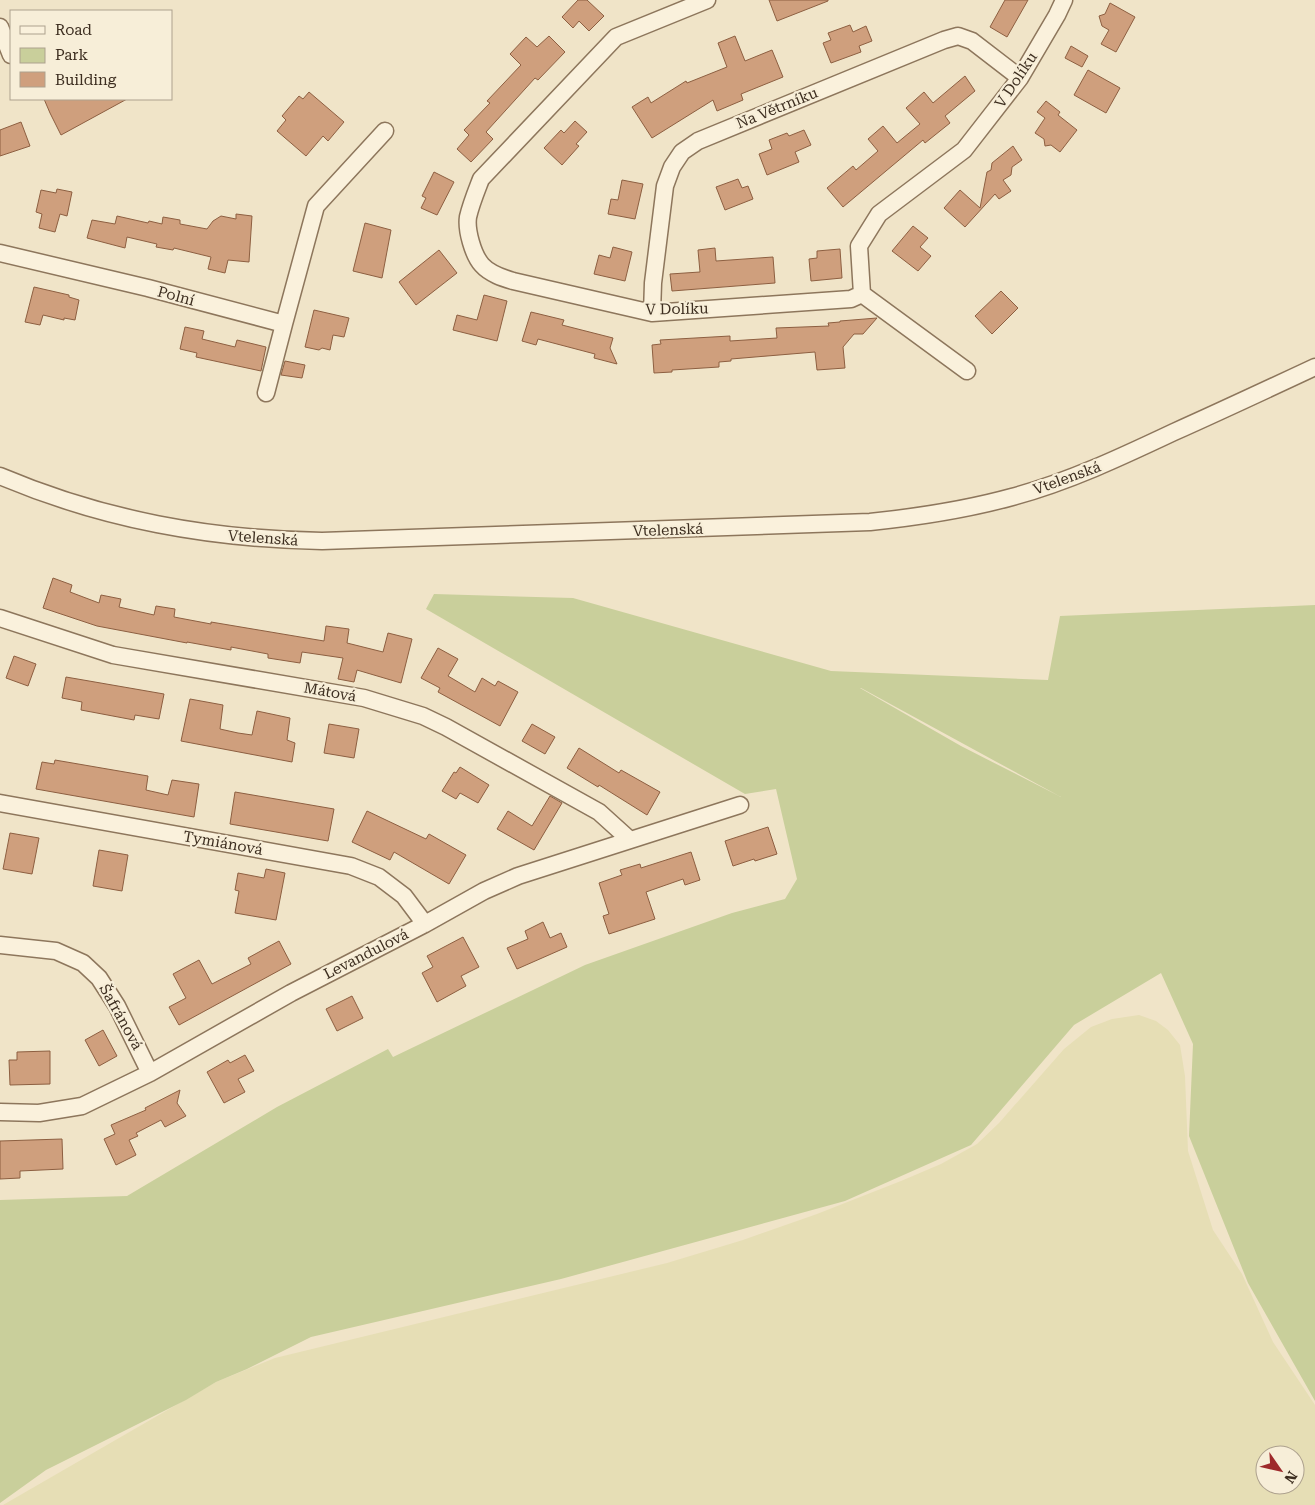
<svg xmlns="http://www.w3.org/2000/svg" width="1315" height="1505" font-family="'Roboto Serif',serif">
  <style>
    .farmland { fill: #e6deb5; fill-rule: evenodd }
    .green { fill: #c9cf9b; fill-rule: evenodd }
    .building { fill: #cf9f7d; stroke: #8d5f41 }
    .lines { fill: none; stroke-linecap: round; stroke-linejoin: round }
    .minor-casing { stroke: #8d765c; stroke-width: 19 }
    .minor { stroke: #faf1dc; stroke-width: 16 }
    .labels { text-anchor: middle; dominant-baseline: central; stroke-width: 4.5; stroke-linejoin: round; paint-order: stroke }
    .street-label { font-size: 15px; fill: #3d2e20; stroke: #f7eed8 }
  </style>
  <rect width="100%" height="100%" fill="#f0e4c8"/>
  <path class="farmland" d="M 1139,1015 L 1156,1021 L 1168,1030 L 1180,1045 L 1185,1076 L 1188,1151 L 1213,1230 L 1242,1274 L 1273,1342 L 1315,1405 L 1315,1505 L 3,1505 L 216,1382 L 275,1358 L 667,1263 L 743,1240 L 817,1214 L 901,1181 L 941,1164 L 977,1144 L 999,1123 L 1064,1049 L 1091,1027 L 1112,1019 ZM 1265,1455 L 1295,1455 L 1295,1485 L 1265,1485 Z"/>
  <path class="green" d="M 434,594 L 573,598 L 831,671 L 1048,680 L 1060,616 L 1315,605 L 1315,1401 L 1248,1283 L 1189,1136 L 1193,1044 L 1161,973 L 1074,1025 L 971,1145 L 845,1201 L 561,1279 L 311,1337 L 247,1369 L 216,1382 L 186,1400 L 46,1470 L 0,1503 L 0,1200 L 127,1196 L 277,1107 L 388,1049 L 393,1057 L 585,965 L 732,913 L 785,899 L 797,879 L 776,789 L 745,794 L 426,609 ZM 860,688 L 861,688 L 1061,797 L 961,746 Z"/>
  <path class="building" d="M 578,0 L 587,0 L 604,16 L 589,31 L 579,21 L 573,28 L 562,17 Z
    M 769,0 L 828,0 L 828,1 L 777,21 Z
    M 1005,0 L 1028,0 L 1007,37 L 990,27 Z
    M 1110,3 L 1135,17 L 1116,52 L 1101,44 L 1109,30 L 1102,26 L 1099,16 L 1105,14 Z
    M 850,25 L 853,32 L 866,26 L 872,41 L 859,46 L 861,52 L 831,63 L 823,43 L 831,40 L 828,33 Z
    M 549,36 L 565,52 L 538,80 L 535,78 L 486,132 L 493,139 L 471,162 L 457,149 L 469,135 L 464,130 L 490,103 L 487,101 L 521,65 L 510,54 L 526,37 L 537,47 Z
    M 735,36 L 745,61 L 772,50 L 783,77 L 741,94 L 743,100 L 717,111 L 713,100 L 652,138 L 632,107 L 648,97 L 651,103 L 686,81 L 687,83 L 727,67 L 718,43 Z
    M 1071,46 L 1088,56 L 1082,67 L 1065,58 Z
    M 1088,70 L 1120,88 L 1106,113 L 1074,95 Z
    M 965,76 L 975,91 L 945,116 L 950,123 L 925,143 L 923,140 L 843,207 L 827,188 L 853,166 L 856,170 L 878,151 L 868,139 L 883,126 L 897,143 L 920,124 L 906,108 L 924,92 L 933,103 Z
    M 309,92 L 344,122 L 328,141 L 323,136 L 306,156 L 277,131 L 286,120 L 282,116 L 299,96 L 303,99 Z
    M 44,99 L 127,99 L 61,135 L 50,113 Z
    M 1046,101 L 1060,112 L 1058,115 L 1077,130 L 1060,152 L 1051,145 L 1045,146 L 1044,139 L 1035,133 L 1045,118 L 1037,112 Z
    M 575,121 L 587,132 L 576,144 L 579,146 L 562,165 L 544,148 L 561,130 L 564,133 Z
    M 21,122 L 30,146 L 0,156 L 0,130 Z
    M 804,130 L 811,145 L 795,152 L 799,162 L 767,175 L 759,154 L 772,149 L 769,140 L 787,133 L 789,136 Z
    M 1013,146 L 1022,160 L 1012,167 L 1011,175 L 1003,180 L 1011,191 L 999,199 L 995,194 L 965,227 L 944,208 L 960,190 L 980,208 L 987,172 L 991,170 L 992,163 Z
    M 434,172 L 454,182 L 437,215 L 421,208 L 426,198 L 422,196 Z
    M 738,179 L 742,188 L 748,186 L 753,199 L 725,210 L 716,187 Z
    M 622,180 L 643,184 L 635,219 L 608,214 L 611,199 L 618,200 Z
    M 57,189 L 72,192 L 67,216 L 60,214 L 55,232 L 39,228 L 42,214 L 36,212 L 41,190 L 56,193 Z
    M 236,214 L 252,216 L 249,262 L 228,260 L 225,273 L 208,269 L 211,257 L 174,248 L 173,250 L 156,247 L 157,244 L 127,237 L 125,248 L 87,238 L 92,220 L 115,224 L 117,216 L 148,223 L 149,221 L 162,224 L 163,217 L 180,220 L 180,224 L 207,229 L 213,221 L 221,216 L 236,219 Z
    M 365,223 L 391,230 L 382,278 L 353,271 Z
    M 913,226 L 928,238 L 920,247 L 931,256 L 918,271 L 892,251 Z
    M 613,247 L 632,252 L 625,281 L 594,274 L 599,255 L 610,258 Z
    M 715,248 L 716,261 L 773,257 L 775,283 L 672,291 L 670,274 L 700,272 L 698,250 Z
    M 840,249 L 842,278 L 811,281 L 809,259 L 817,258 L 817,251 Z
    M 439,250 L 457,273 L 416,305 L 399,282 Z
    M 34,287 L 69,295 L 69,297 L 79,300 L 75,320 L 64,318 L 64,320 L 43,315 L 40,325 L 25,322 Z
    M 1001,291 L 1018,308 L 992,334 L 975,316 Z
    M 484,295 L 507,301 L 497,341 L 453,330 L 457,315 L 477,320 Z
    M 314,310 L 349,318 L 344,337 L 333,335 L 330,350 L 322,348 L 319,350 L 305,347 Z
    M 531,312 L 564,320 L 562,325 L 613,338 L 610,348 L 617,364 L 594,358 L 595,354 L 538,339 L 536,345 L 522,341 Z
    M 877,318 L 863,334 L 854,334 L 843,347 L 845,368 L 817,370 L 815,352 L 731,359 L 731,361 L 719,362 L 719,367 L 672,370 L 672,372 L 654,373 L 652,345 L 661,344 L 660,340 L 730,336 L 730,341 L 777,338 L 776,328 L 829,326 L 828,323 L 840,322 L 840,321 Z
    M 185,327 L 204,331 L 202,339 L 235,347 L 237,340 L 266,347 L 261,371 L 196,357 L 197,353 L 180,349 Z
    M 285,361 L 305,365 L 302,378 L 281,375 Z
    M 53,578 L 72,585 L 70,592 L 99,603 L 101,595 L 121,599 L 119,607 L 154,615 L 156,606 L 175,609 L 174,617 L 211,624 L 211,622 L 324,641 L 326,626 L 349,629 L 347,643 L 383,652 L 388,633 L 412,639 L 401,683 L 357,670 L 354,682 L 338,679 L 343,658 L 302,652 L 300,663 L 268,658 L 268,654 L 231,647 L 231,650 L 187,642 L 187,643 L 97,626 L 43,608 Z
    M 438,648 L 458,659 L 448,676 L 475,692 L 482,678 L 495,686 L 498,681 L 518,692 L 500,726 L 438,692 L 440,688 L 421,678 Z
    M 14,656 L 36,664 L 28,686 L 6,678 Z
    M 66,677 L 164,694 L 159,719 L 135,715 L 134,720 L 81,710 L 82,702 L 62,698 Z
    M 190,699 L 223,705 L 220,729 L 238,733 L 252,735 L 257,711 L 290,718 L 287,740 L 295,743 L 292,762 L 181,741 Z
    M 329,724 L 359,729 L 354,758 L 324,753 Z
    M 532,724 L 555,737 L 545,754 L 522,741 Z
    M 579,748 L 619,773 L 621,770 L 660,792 L 647,815 L 599,785 L 598,787 L 567,768 Z
    M 55,760 L 148,776 L 146,790 L 168,795 L 172,780 L 199,784 L 194,817 L 36,789 L 42,762 L 54,764 Z
    M 460,767 L 489,785 L 478,803 L 460,793 L 456,799 L 442,791 L 454,772 L 456,773 Z
    M 235,792 L 334,809 L 328,841 L 230,824 Z
    M 550,796 L 562,803 L 534,850 L 497,829 L 508,811 L 532,826 Z
    M 367,811 L 426,839 L 429,834 L 466,855 L 449,884 L 394,852 L 390,860 L 352,842 Z
    M 768,827 L 777,854 L 755,861 L 754,859 L 733,866 L 725,841 Z
    M 10,833 L 39,838 L 32,874 L 3,869 Z
    M 99,850 L 128,855 L 122,891 L 93,886 Z
    M 691,852 L 700,880 L 685,885 L 683,879 L 646,892 L 655,919 L 609,934 L 603,916 L 609,914 L 599,883 L 622,875 L 620,870 L 640,864 L 641,868 Z
    M 266,869 L 285,873 L 276,920 L 235,913 L 239,891 L 235,890 L 238,873 L 264,878 Z
    M 543,922 L 550,938 L 561,933 L 567,947 L 517,969 L 507,948 L 528,939 L 525,931 Z
    M 463,937 L 479,967 L 461,976 L 466,986 L 437,1002 L 422,973 L 433,967 L 427,956 Z
    M 279,941 L 291,964 L 179,1025 L 169,1007 L 186,998 L 173,974 L 199,960 L 212,984 L 251,964 L 248,958 Z
    M 352,996 L 363,1018 L 337,1031 L 326,1009 Z
    M 103,1030 L 117,1056 L 99,1066 L 85,1040 Z
    M 50,1051 L 50,1084 L 10,1085 L 9,1060 L 17,1060 L 17,1052 Z
    M 245,1055 L 254,1071 L 238,1079 L 245,1092 L 224,1103 L 207,1072 L 228,1060 L 230,1063 Z
    M 180,1090 L 177,1103 L 186,1116 L 165,1127 L 161,1120 L 136,1133 L 138,1136 L 129,1140 L 136,1155 L 116,1165 L 104,1139 L 115,1134 L 111,1125 L 146,1110 L 145,1108 Z
    M 62,1139 L 63,1169 L 20,1171 L 20,1178 L 0,1179 L 0,1141 Z"/>
  <g class="lines">
    <defs>
      <path id="minor" d="M 707,0 L 616,37 L 481,179 C 476,192 471,204 468,217 C 466,230 473,255 482,265 C 490,274 503,278 513,281 L 652,313 L 851,299 L 862,294 L 859,246 L 879,214 L 964,150 L 1020,78 L 1057,15 L 1064,0
        M 0,27 L 11,55
        M 0,253 L 148,288 L 284,324 L 266,393
        M 862,294 L 967,371
        M 652,313 L 653,283 L 665,186 L 672,167 L 682,152 L 698,141 L 944,40 L 958,36 L 972,41 L 1020,78
        M 284,324 L 316,206 L 385,131
        M 0,476 C 104,520 209,539 322,541 L 870,522 C 918,517 965,510 1012,497 C 1068,482 1121,457 1174,432 C 1221,411 1268,389 1315,367
        M 0,618 L 113,655 L 364,698 L 423,716 L 446,727 L 599,812 L 630,840
        M 0,803 L 351,866 L 379,877 L 404,896 L 425,924
        M 0,945 L 56,951 L 83,963 L 99,978 L 117,1006 L 150,1073
        M 0,1112 L 39,1113 L 82,1106 L 150,1073 L 291,993 L 425,924 L 484,891 L 518,876 L 740,805"/>
    </defs>
    <use href="#minor" class="minor-casing"/>
    <use href="#minor" class="minor"/>
  </g>
  <g class="labels">
    <g class="street-label">
      <text transform="translate(1016 80) rotate(-56)">V Dolíku</text>
      <text transform="translate(777 108) rotate(-22)">Na Větrníku</text>
      <text transform="translate(176 296) rotate(15)">Polní</text>
      <text transform="translate(677 309) rotate(-1)">V Dolíku</text>
      <text transform="translate(1067 478) rotate(-20)">Vtelenská</text>
      <text transform="translate(668 530) rotate(-2)">Vtelenská</text>
      <text transform="translate(263 538) rotate(4)">Vtelenská</text>
      <text transform="translate(330 692) rotate(10)">Mátová</text>
      <text transform="translate(223 843) rotate(10)">Tymiánová</text>
      <text transform="translate(366 954) rotate(-27)">Levandulová</text>
      <text transform="translate(121 1017) rotate(61)">Šafránová</text>
    </g>
  </g>
  <rect x="10" y="10" width="162" height="90" fill="#f7eed8" stroke="#ada18e"/>
  <rect x="20" y="26" width="25" height="8" fill="#faf1dc" stroke="#ada18e"/>
  <text x="55" y="35" font-size="15" fill="#3d2e20">Road</text>
  <rect x="20" y="48" width="25" height="15" fill="#c9cf9b" stroke="#ada18e"/>
  <text x="55" y="60" font-size="15" fill="#3d2e20">Park</text>
  <rect x="20" y="72" width="25" height="15" fill="#cf9f7d" stroke="#ada18e"/>
  <text x="55" y="85" font-size="15" fill="#3d2e20">Building</text>
  <g transform="translate(1280 1470) rotate(124)"><circle r="24" fill="#f7eed8" stroke="#ada18e"/>
  <path d="M0-4L9 19L0 12L-9 19Z" fill="#9e2a2b"/>
  <text y="-8" font-size="14" font-weight="bold" text-anchor="middle" fill="#3d2e20">N</text>
  </g>
</svg>
